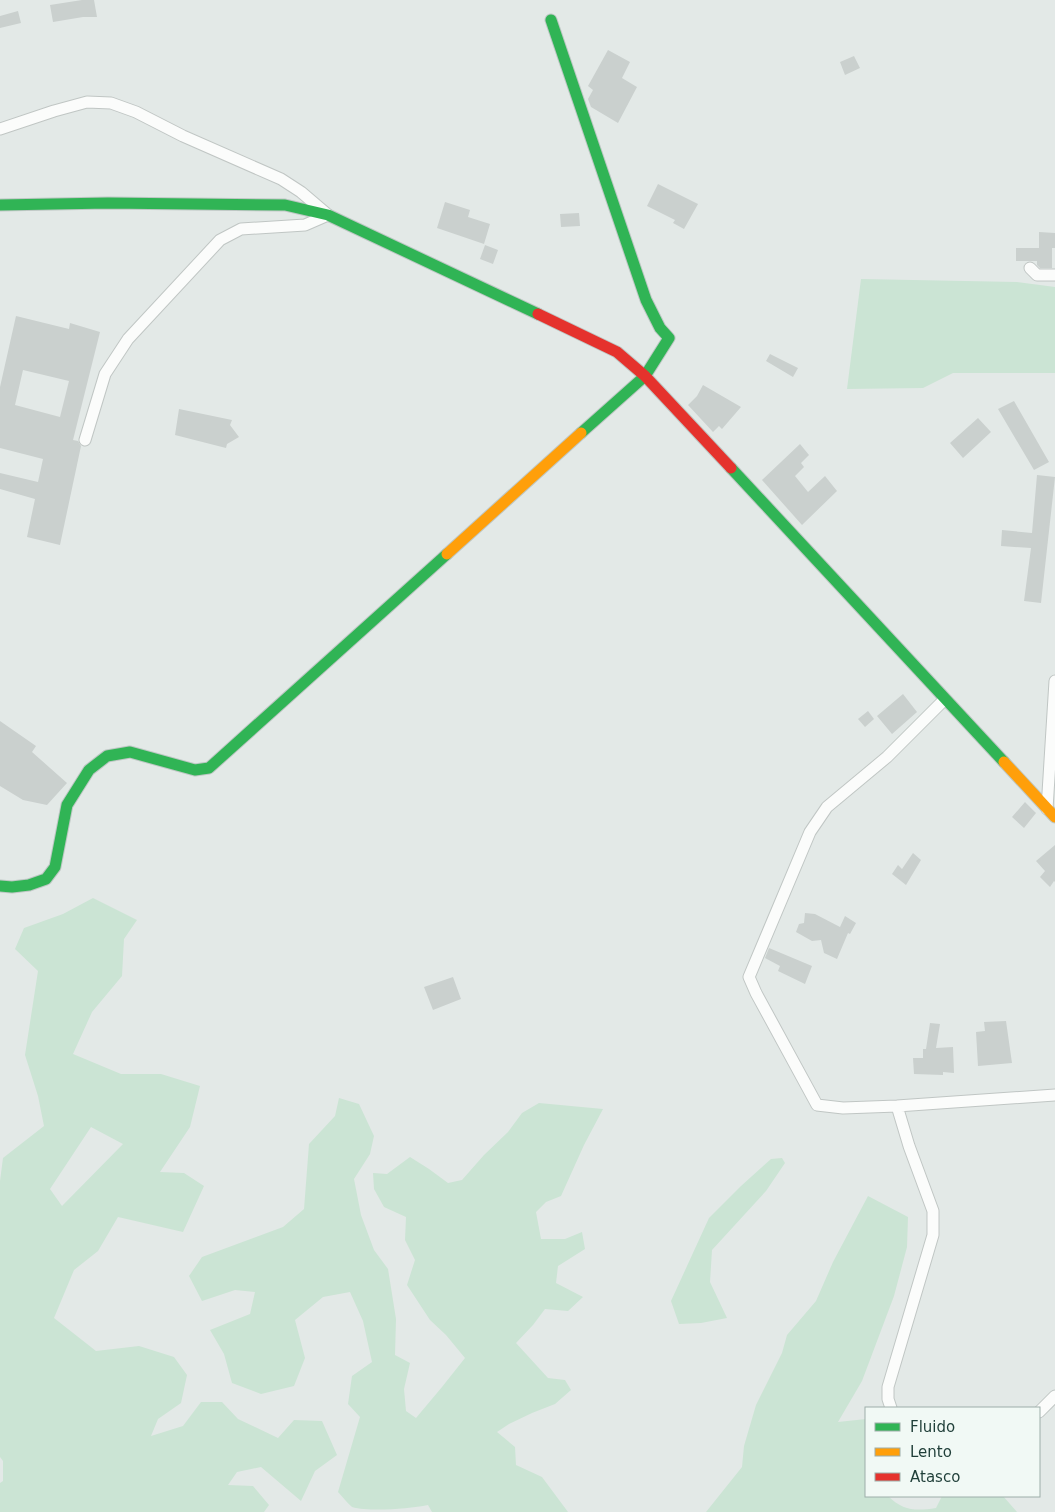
<svg xmlns="http://www.w3.org/2000/svg" width="1055" height="1512" font-family="'DejaVu Sans',sans-serif">
  <style>
    .green { fill: #cbe4d4; fill-rule: evenodd }
    .building { fill: #cad0ce; fill-rule: evenodd }
    .lines { fill: none; stroke-linecap: round; stroke-linejoin: round }
    .street-casing { stroke: #c0c6c4; stroke-width: 13 }
    .fast-casing { stroke: #bec7c4; stroke-width: 13 }
    .slow-casing { stroke: #bec7c4; stroke-width: 13 }
    .jam-casing { stroke: #bec7c4; stroke-width: 13 }
    .street { stroke: #fbfcfb; stroke-width: 11 }
    .fast { stroke: #30b455; stroke-width: 11 }
    .slow { stroke: #ff9f0a; stroke-width: 11 }
    .jam { stroke: #e5322d; stroke-width: 11 }
  </style>
  <rect width="100%" height="100%" fill="#e3e9e7"/>
  <path class="green" d="M 861,279 L 1017,282 L 1055,287 L 1055,373 L 953,373 L 923,388 L 847,389 Z
    M 93,898 L 137,920 L 124,939 L 122,976 L 92,1012 L 73,1054 L 121,1074 L 161,1074 L 200,1086 L 190,1127 L 160,1172 L 184,1173 L 204,1186 L 183,1232 L 118,1217 L 98,1251 L 74,1270 L 54,1318 L 96,1351 L 139,1346 L 174,1357 L 187,1375 L 181,1403 L 158,1419 L 151,1436 L 183,1426 L 201,1402 L 222,1402 L 238,1419 L 278,1438 L 294,1420 L 322,1421 L 337,1455 L 315,1471 L 301,1501 L 261,1467 L 237,1472 L 228,1485 L 253,1486 L 269,1505 L 264,1512 L 0,1512 L 0,1483 L 3,1481 L 3,1461 L 0,1457 L 0,1181 L 3,1158 L 44,1126 L 38,1096 L 25,1055 L 38,971 L 15,949 L 24,928 L 63,914 ZM 91,1127 L 123,1144 L 62,1206 L 50,1189 Z
    M 339,1098 L 359,1104 L 374,1136 L 370,1154 L 354,1179 L 361,1215 L 374,1250 L 388,1269 L 396,1319 L 395,1355 L 410,1363 L 404,1389 L 406,1411 L 416,1418 L 442,1387 L 465,1358 L 446,1335 L 430,1320 L 407,1285 L 415,1260 L 405,1240 L 406,1217 L 384,1207 L 374,1189 L 373,1173 L 387,1174 L 410,1157 L 429,1169 L 448,1183 L 462,1180 L 484,1155 L 508,1132 L 522,1113 L 539,1103 L 603,1109 L 584,1145 L 561,1196 L 546,1202 L 536,1212 L 541,1239 L 565,1239 L 582,1232 L 585,1249 L 558,1266 L 556,1283 L 583,1297 L 568,1311 L 545,1309 L 533,1325 L 516,1343 L 548,1378 L 565,1380 L 571,1390 L 555,1404 L 532,1413 L 509,1424 L 497,1432 L 515,1447 L 516,1465 L 542,1477 L 568,1512 L 432,1512 L 428,1505 C 408,1509 370,1512 352,1507 C 347,1503 342,1496 338,1492 L 360,1417 L 348,1404 L 352,1376 L 372,1362 L 363,1321 L 350,1292 L 323,1297 L 295,1320 L 305,1358 L 294,1386 L 261,1394 L 232,1383 L 224,1354 L 210,1330 L 250,1314 L 255,1292 L 235,1290 L 202,1301 L 189,1276 L 202,1257 L 283,1227 L 304,1209 L 309,1144 L 335,1116 Z
    M 782,1158 L 785,1163 L 766,1191 L 712,1250 L 710,1282 L 727,1318 L 701,1323 L 679,1324 L 671,1301 L 709,1218 L 741,1186 L 771,1159 Z
    M 868,1196 L 908,1217 L 907,1247 L 894,1296 L 862,1381 L 838,1422 L 866,1419 L 866,1496 L 888,1496 C 903,1511 916,1511 936,1508 L 942,1496 L 1003,1496 L 1017,1512 L 706,1512 L 742,1467 L 744,1446 L 756,1405 L 782,1353 L 787,1335 L 816,1301 L 833,1262 Z"/>
  <path class="building" d="M 82,0 L 94,0 L 97,17 L 83,17 L 53,22 L 50,5 Z
    M 18,11 L 21,23 L 0,28 L 0,16 Z
    M 608,50 L 630,62 L 622,78 L 637,87 L 618,123 L 591,107 L 588,99 L 593,90 L 588,86 Z
    M 854,56 L 860,68 L 845,75 L 840,62 Z
    M 658,184 L 698,204 L 684,229 L 673,223 L 675,220 L 647,206 Z
    M 445,202 L 470,210 L 468,217 L 490,224 L 484,244 L 437,228 Z
    M 579,213 L 580,226 L 561,227 L 560,214 Z
    M 1039,232 L 1055,233 L 1055,248 L 1052,248 L 1052,268 L 1040,268 L 1037,265 L 1037,261 L 1016,261 L 1016,248 L 1039,248 Z
    M 485,245 L 498,250 L 493,264 L 480,259 Z
    M 16,316 L 69,329 L 70,323 L 100,332 L 73,440 L 78,441 L 81,446 L 60,545 L 27,537 L 35,499 L 0,489 L 0,473 L 38,482 L 43,459 L 0,448 L 0,387 ZM 23,370 L 69,381 L 60,417 L 15,405 Z
    M 770,354 L 798,368 L 793,377 L 766,361 Z
    M 703,385 L 741,407 L 722,429 L 719,426 L 713,432 L 688,405 L 697,396 Z
    M 1014,401 L 1049,462 L 1034,470 L 998,409 Z
    M 179,409 L 232,420 L 230,425 L 239,437 L 227,444 L 226,448 L 175,435 Z
    M 978,418 L 991,432 L 963,458 L 950,443 Z
    M 800,444 L 809,455 L 801,463 L 804,467 L 795,476 L 808,492 L 825,476 L 837,491 L 802,525 L 762,480 Z
    M 1037,475 L 1055,477 L 1041,603 L 1024,601 L 1031,548 L 1001,546 L 1002,530 L 1032,533 Z
    M 903,694 L 917,712 L 892,734 L 877,716 Z
    M 868,711 L 874,719 L 865,727 L 858,719 Z
    M 0,721 L 36,746 L 32,752 L 67,783 L 47,805 L 23,800 L 0,786 Z
    M 1025,802 L 1036,813 L 1024,828 L 1012,817 Z
    M 1055,845 L 1055,882 L 1054,881 L 1050,887 L 1040,877 L 1045,871 L 1036,861 Z
    M 913,853 L 921,860 L 906,885 L 892,874 L 898,865 L 902,869 Z
    M 805,913 L 815,914 L 840,927 L 845,916 L 856,923 L 850,934 L 848,933 L 837,959 L 824,953 L 821,940 L 812,941 L 796,932 L 799,924 L 804,923 Z
    M 769,948 L 812,966 L 805,984 L 778,971 L 780,966 L 765,958 Z
    M 453,977 L 461,999 L 433,1010 L 424,987 Z
    M 1006,1021 L 1012,1063 L 978,1066 L 976,1032 L 985,1031 L 984,1022 Z
    M 930,1023 L 940,1024 L 936,1048 L 953,1047 L 954,1073 L 943,1072 L 943,1075 L 914,1074 L 913,1058 L 923,1058 L 923,1049 L 926,1049 Z"/>
  <g class="lines">
    <defs>
      <path id="street" d="M 0,129 L 54,111 L 87,102 L 111,103 L 136,112 L 183,136 L 281,179 L 301,192 L 328,215 L 305,225 L 241,229 L 220,240 L 128,339 L 105,374 L 85,440
        M 1030,268 L 1037,275 L 1055,275
        M 945,699 L 887,757 L 827,807 L 810,832 L 749,977 L 756,993 L 817,1105 L 843,1108 L 897,1106 L 1055,1095
        M 1047,809 L 1055,681
        M 891,1408 L 888,1399 L 888,1387 L 933,1235 L 933,1211 L 909,1146 L 897,1106
        M 1039,1412 L 1055,1396"/>
      <path id="fast" d="M 551,20 L 646,300 L 660,328 L 669,338 L 645,376 L 581,433
        M 0,205 L 108,203 L 285,205 L 328,215 L 538,314
        M 731,468 L 1004,762
        M 0,886 L 12,887 L 29,885 L 46,879 L 55,867 L 67,805 L 89,770 L 107,756 L 130,752 L 195,770 L 209,768 L 447,554"/>
      <path id="slow" d="M 447,554 L 581,433
        M 1004,762 L 1055,817"/>
      <path id="jam" d="M 538,314 L 617,352 L 645,376 L 731,468"/>
    </defs>
    <use href="#street" class="street-casing"/>
    <use href="#fast" class="fast-casing"/>
    <use href="#slow" class="slow-casing"/>
    <use href="#jam" class="jam-casing"/>
    <use href="#street" class="street"/>
    <use href="#fast" class="fast"/>
    <use href="#slow" class="slow"/>
    <use href="#jam" class="jam"/>
  </g>
  <rect x="865" y="1407" width="175" height="90" fill="#f1f9f5" stroke="#9daea9"/>
  <rect x="875" y="1423" width="25" height="8" fill="#30b455" stroke="#9daea9"/>
  <text x="910" y="1432" font-size="15" fill="#1f3e38">Fluido</text>
  <rect x="875" y="1448" width="25" height="8" fill="#ff9f0a" stroke="#9daea9"/>
  <text x="910" y="1457" font-size="15" fill="#1f3e38">Lento</text>
  <rect x="875" y="1473" width="25" height="8" fill="#e5322d" stroke="#9daea9"/>
  <text x="910" y="1482" font-size="15" fill="#1f3e38">Atasco</text>
</svg>
